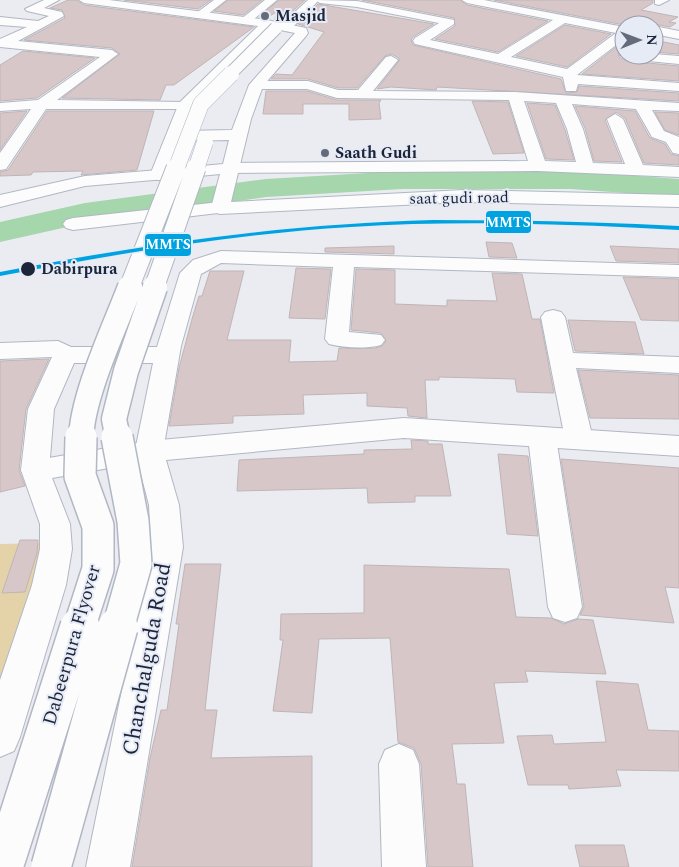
<svg xmlns="http://www.w3.org/2000/svg" width="679" height="867" font-family="Spectral,serif">
  <style>
    .green { fill: #e4d3a9 }
    .lines { fill: none; stroke-linecap: round; stroke-linejoin: round }
    .river { fill: #a5d6ac; fill-rule: evenodd }
    .building { fill: #d7c7c8; stroke: #c0b5b6 }
    .minor-casing { stroke: #b1b7c3; stroke-width: 2 }
    .tertiary-casing { stroke: #b1b7c3; stroke-width: 2 }
    .secondary-casing { stroke: #b1b7c3; stroke-width: 2 }
    .minor { fill: #fcfcfd; fill-rule: evenodd }
    .tertiary { fill: #fcfcfd; fill-rule: evenodd }
    .secondary { fill: #fcfcfd; fill-rule: evenodd }
    .secondary-bridge-far5-casing { stroke: #b1b7c3; stroke-width: 14; stroke-linecap: butt }
    .secondary-bridge-far4-casing { stroke: #b1b7c3; stroke-width: 17; stroke-linecap: butt }
    .secondary-bridge-far3-casing { stroke: #b1b7c3; stroke-width: 21; stroke-linecap: butt }
    .secondary-bridge-far2-casing { stroke: #b1b7c3; stroke-width: 27; stroke-linecap: butt }
    .secondary-bridge-far1-casing { stroke: #b1b7c3; stroke-width: 34; stroke-linecap: butt }
    .secondary-bridge-casing { stroke: #b1b7c3; stroke-width: 42; stroke-linecap: butt }
    .secondary-bridge-far5 { stroke: #fcfcfd; stroke-width: 12 }
    .secondary-bridge-far4 { stroke: #fcfcfd; stroke-width: 16 }
    .secondary-bridge-far3 { stroke: #fcfcfd; stroke-width: 19 }
    .secondary-bridge-far2 { stroke: #fcfcfd; stroke-width: 24 }
    .secondary-bridge-far1 { stroke: #fcfcfd; stroke-width: 31 }
    .secondary-bridge { stroke: #fcfcfd; stroke-width: 39 }
    .rail-1-casing { stroke: #e6ebf6; stroke-width: 3 }
    .rail-1 { fill: #00a3e0; fill-rule: evenodd }
    .poi-dot { fill: #656b7a; stroke: #e6ebf6; stroke-width: 2 }
    .stop-dot { fill: #1d253a; stroke: #e6ebf6; stroke-width: 2 }
    .labels { text-anchor: middle; dominant-baseline: central; stroke-width: 4; stroke-linejoin: round; paint-order: stroke }
    .far-poi-label { font-size: 16px; font-weight: bold; fill: #1d253a; stroke: #e6ebf6; text-anchor: start }
    .far-street-label { font-size: 16px; fill: #1d253a; stroke: #e6ebf6 }
    .far-stop-label { font-size: 16px; font-weight: bold; fill: #1d253a; stroke: #e6ebf6; text-anchor: start }
    .street-label { font-size: 19px; fill: #1d253a; stroke: #e6ebf6 }
    .near-street-label { font-size: 22px; fill: #1d253a; stroke: #e6ebf6 }
    .line-badge { stroke: #e6ebf6; stroke-width: 2 }
    .badge-label { font-size: 14px; text-anchor: middle; font-weight: bold; fill: #fff }
  </style>
  <rect width="100%" height="100%" fill="#eaecf2"/>
  <path class="green" d="M 43,543 L 44,554 L 0,693 L 0,544 Z"/>
  <g class="lines">
    <path class="river" d="M 402,171 L 571,171 L 679,179 L 679,197 L 571,189 L 402,189 L 266,197 L 85,223 L 0,242 L 0,222 L 85,203 L 266,179 Z"/>
  </g>
  <path class="building" d="M 68,0 L 77,0 L 84,5 L 254,27 L 174,85 L 166,85 L 160,100 L 62,98 L 120,54 L 112,48 L 24,40 L 65,18 L 62,10 L 50,8 Z
    M 124,0 L 211,0 L 198,9 Z
    M 228,0 L 262,0 L 243,15 L 214,11 Z
    M 279,0 L 305,0 L 283,20 L 275,20 L 276,12 L 267,18 L 259,17 Z
    M 362,0 L 460,0 L 467,5 L 548,21 L 498,52 L 435,39 L 455,26 L 454,18 Z
    M 494,0 L 653,0 L 653,3 L 641,10 L 678,17 L 669,22 L 676,23 L 670,27 L 654,24 L 624,25 Z
    M 318,4 L 434,24 L 413,37 L 411,40 L 413,45 L 561,79 L 566,93 L 577,92 L 579,86 L 679,93 L 679,101 L 437,87 L 436,90 L 391,87 L 377,89 L 399,61 L 399,58 L 391,54 L 385,56 L 357,88 L 338,88 L 308,79 L 271,79 L 276,74 L 292,75 L 324,32 L 298,24 Z
    M 565,25 L 611,34 L 567,67 L 516,56 Z
    M 654,40 L 679,45 L 679,54 L 654,52 Z
    M 624,41 L 624,50 L 619,54 L 619,57 L 627,61 L 679,66 L 679,81 L 582,74 Z
    M 23,51 L 95,58 L 37,98 L 0,101 L 0,65 Z
    M 266,91 L 307,91 L 337,100 L 381,100 L 379,103 L 381,119 L 349,120 L 349,104 L 303,104 L 303,114 L 263,114 Z
    M 472,101 L 508,102 L 524,153 L 493,154 Z
    M 527,103 L 555,105 L 565,130 L 574,160 L 546,159 Z
    M 575,106 L 635,111 L 650,138 L 665,144 L 671,154 L 679,156 L 679,165 L 644,163 L 625,118 L 616,112 L 605,120 L 622,162 L 594,161 L 585,128 Z
    M 27,111 L 0,150 L 0,113 Z
    M 47,111 L 154,111 L 137,170 L 81,175 L 83,171 L 33,172 L 31,175 L 0,176 L 0,172 L 8,170 Z
    M 655,112 L 679,113 L 679,135 L 665,130 Z
    M 486,242 L 512,243 L 517,258 L 489,257 Z
    M 394,246 L 394,254 L 325,252 L 325,248 Z
    M 610,246 L 679,249 L 679,263 L 616,261 Z
    M 296,268 L 331,269 L 325,319 L 289,318 Z
    M 356,269 L 395,270 L 395,304 L 447,306 L 447,300 L 497,301 L 492,273 L 522,274 L 532,319 L 540,319 L 554,393 L 517,392 L 515,379 L 439,377 L 439,380 L 425,380 L 427,418 L 408,416 L 407,408 L 367,406 L 367,393 L 303,395 L 304,414 L 233,416 L 233,423 L 169,426 L 179,368 L 192,319 L 199,296 L 202,296 L 210,271 L 244,271 L 227,340 L 291,340 L 289,362 L 337,361 L 339,348 L 375,348 L 382,346 L 386,341 L 381,333 L 351,330 Z
    M 623,277 L 679,279 L 679,321 L 641,320 Z
    M 568,320 L 635,322 L 644,354 L 575,351 Z
    M 49,359 L 26,409 L 19,470 L 25,486 L 0,492 L 0,361 Z
    M 578,370 L 679,375 L 679,419 L 590,418 Z
    M 411,440 L 428,441 L 428,444 L 442,444 L 451,496 L 415,496 L 415,502 L 368,503 L 367,488 L 237,491 L 239,460 L 364,454 L 364,450 L 412,449 Z
    M 498,454 L 528,456 L 538,536 L 507,534 Z
    M 561,459 L 679,468 L 679,588 L 665,587 L 674,623 L 580,615 L 584,607 Z
    M 20,540 L 38,540 L 37,553 L 25,592 L 2,593 Z
    M 185,564 L 221,564 L 205,710 L 217,710 L 211,758 L 312,756 L 312,867 L 132,867 L 150,758 L 161,710 L 167,710 L 179,624 L 176,624 Z
    M 364,565 L 509,569 L 516,617 L 551,618 L 564,624 L 578,619 L 593,620 L 606,674 L 525,671 L 528,682 L 494,683 L 504,743 L 452,744 L 457,784 L 465,784 L 473,867 L 428,867 L 421,764 L 414,748 L 398,742 L 390,638 L 319,639 L 312,713 L 273,711 L 283,640 L 280,640 L 281,614 L 364,613 Z
    M 596,681 L 638,684 L 648,730 L 679,731 L 679,771 L 616,770 L 621,786 L 569,789 L 568,785 L 528,785 L 517,736 L 552,735 L 554,744 L 606,742 Z
    M 575,845 L 624,845 L 629,867 L 580,867 Z"/>
  <g class="lines">
    <defs>
      <path id="minor" d="M 44,0 L 59,0 L 44,8 L 62,12 L 64,16 L 18,41 L 112,50 L 118,54 L 57,100 L 184,102 L 189,103 L 191,106 L 189,109 L 46,109 L 6,169 L 0,170 L 0,153 L 31,109 L 0,111 L 0,103 L 38,100 L 100,57 L 0,47 L 0,39 L 27,27 L 0,25 L 0,17 L 38,21 L 49,16 L 27,11 L 25,9 Z
        M 214,0 L 226,0 L 203,18 L 195,18 L 195,14 Z
        M 265,0 L 277,0 L 249,23 L 241,23 L 241,19 Z
        M 315,0 L 357,1 L 454,20 L 454,24 L 430,40 L 498,54 L 553,20 L 467,3 L 462,0 L 484,0 L 624,27 L 624,39 L 577,75 L 679,83 L 679,91 L 578,84 L 576,91 L 566,91 L 563,77 L 415,44 L 413,41 L 415,38 L 439,23 L 357,7 L 320,3 ZM 565,23 L 616,33 L 567,69 L 511,57 Z
        M 655,0 L 669,0 L 659,5 L 655,4 Z
        M 654,26 L 679,31 L 679,39 L 654,34 Z
        M 624,52 L 624,55 L 654,54 L 679,56 L 679,64 L 627,59 L 620,55 Z
        M 391,56 L 398,60 L 373,91 L 515,92 L 679,103 L 679,111 L 652,110 L 664,131 L 679,137 L 679,154 L 673,153 L 666,142 L 652,137 L 636,109 L 572,104 L 583,129 L 593,163 L 625,164 L 607,119 L 615,114 L 623,119 L 643,165 L 679,167 L 679,177 L 538,171 L 231,173 L 225,172 L 222,168 L 225,164 L 231,163 L 528,161 L 509,100 L 337,98 L 307,89 L 256,89 L 249,85 L 256,81 L 308,81 L 338,90 L 358,90 L 386,57 ZM 524,101 L 556,103 L 567,129 L 576,162 L 545,161 Z
        M 159,170 L 165,171 L 168,175 L 165,179 L 85,186 L 0,207 L 0,195 L 85,176 Z
        M 220,202 L 227,204 L 229,208 L 227,212 L 73,230 L 66,228 L 63,224 L 66,220 L 73,218 Z
        M 221,251 L 679,265 L 679,277 L 354,267 L 349,332 L 381,335 L 385,340 L 381,345 C 365,349 345,348 329,344 L 325,339 L 333,267 L 221,263 L 201,274 L 181,346 L 163,451 L 159,458 L 149,461 L 139,458 L 135,451 L 153,363 L 74,363 L 54,409 L 49,470 L 45,478 L 35,481 L 25,478 L 21,470 L 28,409 L 52,357 L 0,359 L 0,343 L 58,341 L 71,347 L 157,347 L 180,273 L 193,260 Z
        M 553,310 L 561,312 L 565,317 L 573,353 L 679,357 L 679,373 L 576,368 L 593,439 L 589,446 L 579,449 L 569,446 L 565,439 L 541,317 L 545,312 Z
        M 542,427 L 552,430 L 556,437 L 582,607 L 577,618 L 565,622 L 553,618 L 548,607 L 528,437 L 532,430 Z
        M 399,744 L 413,750 L 419,764 L 426,867 L 382,867 L 379,764 L 385,750 Z"/>
      <path id="tertiary" d="M 79,0 L 109,0 L 267,20 L 306,28 L 308,33 L 306,36 L 263,86 L 251,119 L 231,202 L 464,190 L 679,195 L 679,207 L 464,202 L 220,214 L 213,212 L 211,208 L 220,174 L 159,180 L 153,179 L 150,175 L 179,103 L 258,26 L 84,3 ZM 270,28 L 295,33 L 249,85 L 232,130 L 183,131 L 191,107 ZM 229,140 L 223,164 L 170,169 L 180,141 Z
        M 404,418 L 679,436 L 679,456 L 404,438 L 166,460 L 179,505 L 183,547 L 130,867 L 86,867 L 151,547 L 149,505 L 138,463 L 52,478 L 70,524 L 72,549 L 66,585 L 20,737 L 14,751 L 0,757 L 0,680 L 32,585 L 40,549 L 40,524 L 21,470 L 25,462 L 149,441 Z"/>
      <path id="secondary" d="M 308,0 L 319,0 L 292,28 L 272,31 L 270,28 L 272,25 L 284,22 Z"/>
    </defs>
    <use href="#minor" class="minor-casing"/>
    <use href="#tertiary" class="tertiary-casing"/>
    <use href="#secondary" class="secondary-casing"/>
    <use href="#minor" class="minor"/>
    <use href="#tertiary" class="tertiary"/>
    <use href="#secondary" class="secondary"/>
    <defs>
      <path id="secondary-bridge-far5" d="M 229,75 L 276,28"/>
      <path id="secondary-bridge-far4" d="M 176,169 L 201,104 L 231,74
        M 196,169 L 205,142"/>
      <path id="secondary-bridge-far3" d="M 129,288 L 176,168
        M 154,288 L 196,168"/>
      <path id="secondary-bridge-far2" d="M 81,439 C 82,396 114,329 130,287
        M 118,439 L 114,419 L 126,371 L 155,287"/>
      <path id="secondary-bridge-far1" d="M 117,437 L 133,521 L 136,564 L 118,628
        M 79,628 L 98,569 L 98,526 L 80,476 L 81,437"/>
      <path id="secondary-bridge" d="M 3,867 L 80,627
        M 51,867 L 118,627"/>
    </defs>
    <use href="#secondary-bridge-far5" class="secondary-bridge-far5-casing"/>
    <use href="#secondary-bridge-far4" class="secondary-bridge-far4-casing"/>
    <use href="#secondary-bridge-far3" class="secondary-bridge-far3-casing"/>
    <use href="#secondary-bridge-far2" class="secondary-bridge-far2-casing"/>
    <use href="#secondary-bridge-far1" class="secondary-bridge-far1-casing"/>
    <use href="#secondary-bridge" class="secondary-bridge-casing"/>
    <use href="#secondary-bridge-far5" class="secondary-bridge-far5"/>
    <use href="#secondary-bridge-far4" class="secondary-bridge-far4"/>
    <use href="#secondary-bridge-far3" class="secondary-bridge-far3"/>
    <use href="#secondary-bridge-far2" class="secondary-bridge-far2"/>
    <use href="#secondary-bridge-far1" class="secondary-bridge-far1"/>
    <use href="#secondary-bridge" class="secondary-bridge"/>
    <defs>
      <path id="rail-1" d="M 433,220 C 515,220 597,222 679,226 L 679,230 C 570,224 460,220 351,227 C 233,234 116,254 0,276 L 0,272 C 145,244 285,224 433,220 Z"/>
    </defs>
    <use href="#rail-1" class="rail-1-casing"/>
    <use href="#rail-1" class="rail-1"/>
  </g>
  <g class="poi-dot">
    <circle cx="265" cy="16" r="5"/>
    <circle cx="325" cy="153" r="5"/>
  </g>
  <circle class="stop-dot" cx="28" cy="269" r="8"/>
  <g class="labels">
    <g class="far-poi-label">
      <text x="275" y="16">Masjid</text>
      <text x="335" y="153">Saath Gudi</text>
    </g>
    <g class="far-street-label">
      <text transform="translate(459 198) rotate(-1)">saat gudi road</text>
    </g>
    <g class="far-stop-label">
      <text x="41" y="269">Dabirpura</text>
    </g>
    <g class="street-label">
      <text transform="translate(72 645) rotate(-74)">Dabeerpura Flyover</text>
    </g>
    <g class="near-street-label">
      <text transform="translate(147 659) rotate(-80)">Chanchalguda Road</text>
    </g>
  </g>
  <g class="line-badge">
    <rect x="485" y="210" width="47" height="24" rx="5" fill="#00a3e0"/>
    <rect x="144" y="233" width="48" height="24" rx="5" fill="#00a3e0"/>
  </g>
  <g class="badge-label">
    <text x="508" y="227">MMTS</text>
    <text x="168" y="249">MMTS</text>
  </g>
  <g transform="translate(639 40) rotate(89)"><circle r="24" fill="#e6ebf6" stroke="#969cab"/>
  <path d="M0-4L9 19L0 12L-9 19Z" fill="#656b7a"/>
  <text y="-8" font-size="14" font-weight="bold" text-anchor="middle" fill="#1d253a">N</text>
  </g>
</svg>
